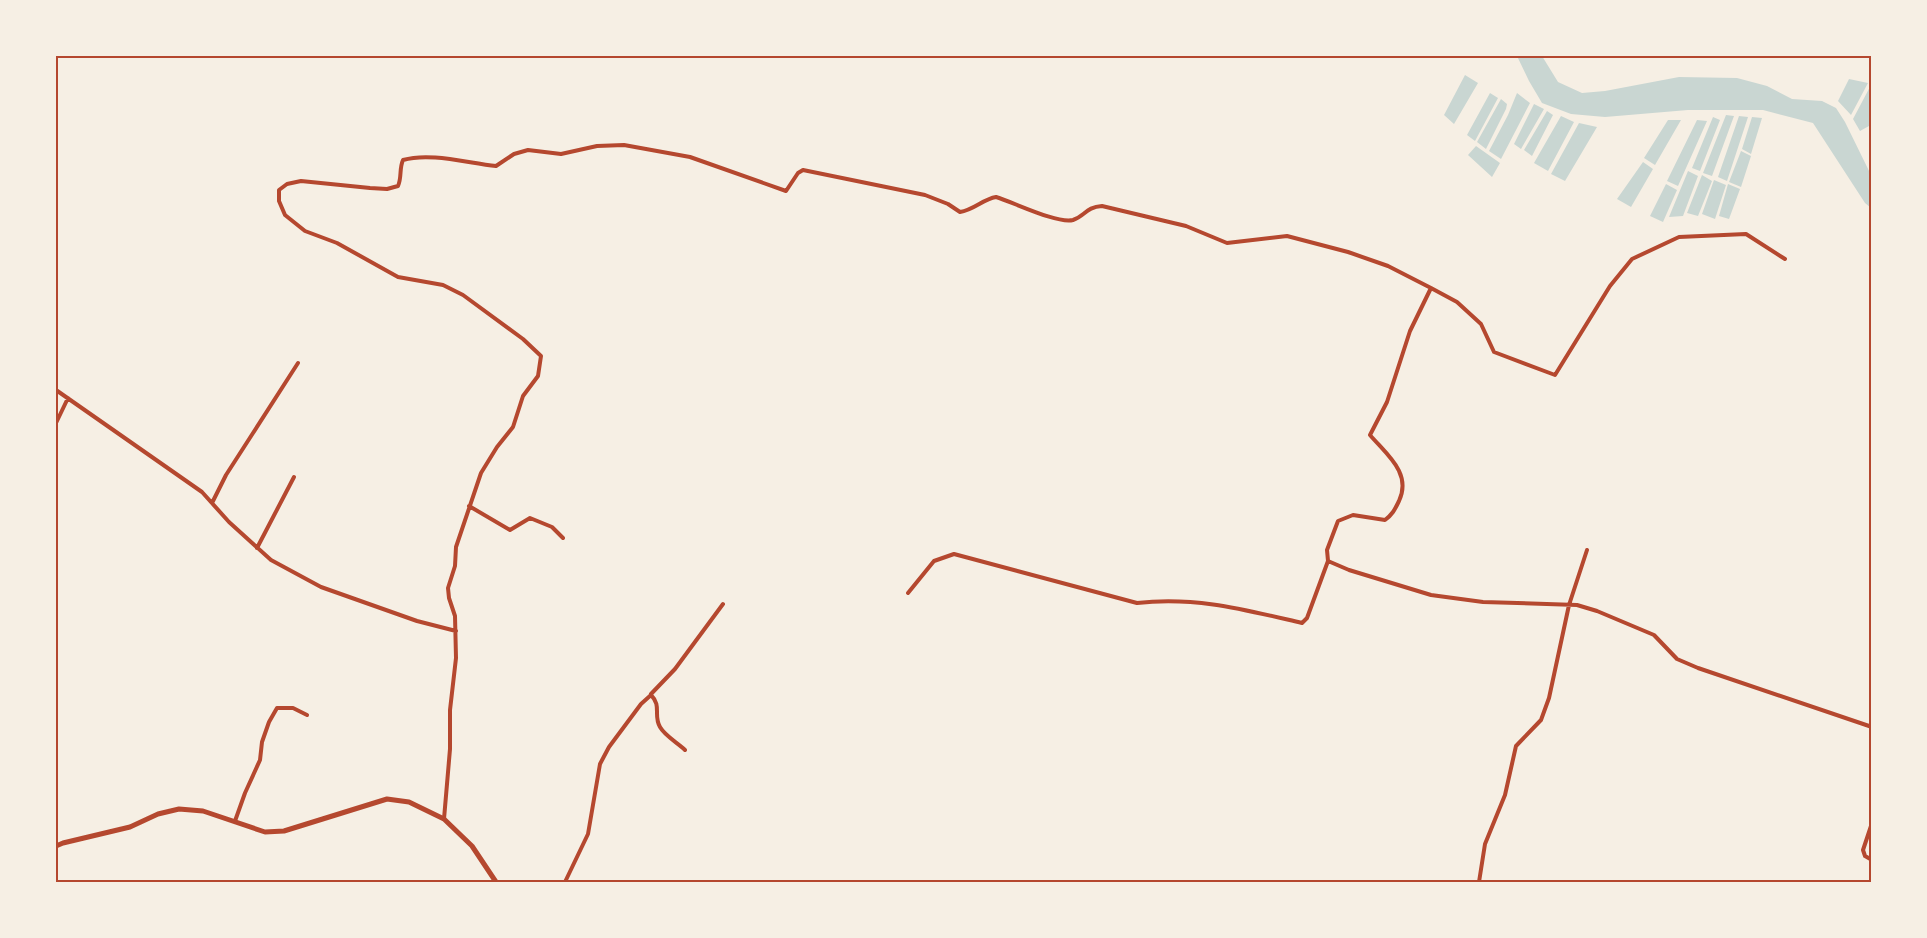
<svg xmlns="http://www.w3.org/2000/svg" width="1927" height="938" font-family="Ubuntu,sans-serif">
  <style>
    .water { fill: #c9d6d2 }
    .lines { fill: none; stroke-linecap: round; stroke-linejoin: round }
    .minor { stroke: #b5482f; stroke-width: 4 }
    .tertiary { stroke: #b5482f; stroke-width: 5 }
    .neatline { fill: none; stroke: #b5482f; stroke-width: 2 }
  </style>
  <rect width="100%" height="100%" fill="#f6efe4"/>
  <path class="water" d="M 1517,56 L 1542,56 L 1558,82 L 1582,93 L 1605,91 L 1679,77 L 1737,78 L 1767,86 L 1792,99 L 1822,101 L 1836,108 L 1845,122 L 1871,175 L 1871,208 L 1865,203 L 1813,123 L 1763,110 L 1688,110 L 1605,117 L 1571,114 L 1542,103 L 1529,81 Z
    M 1465,75 L 1478,83 L 1454,124 L 1444,115 Z
    M 1849,79 L 1868,83 L 1851,115 L 1838,101 Z
    M 1871,85 L 1871,122 L 1869,126 L 1860,131 L 1853,119 Z
    M 1490,93 L 1498,98 L 1475,141 L 1467,135 Z
    M 1517,93 L 1530,103 L 1501,159 L 1489,151 L 1508,115 Z
    M 1501,99 L 1507,104 L 1506,109 L 1486,149 L 1477,142 Z
    M 1534,104 L 1544,109 L 1521,149 L 1514,144 Z
    M 1547,111 L 1553,115 L 1532,156 L 1524,150 Z
    M 1726,115 L 1734,116 L 1712,176 L 1703,173 Z
    M 1561,116 L 1574,122 L 1548,171 L 1534,163 Z
    M 1739,116 L 1748,117 L 1727,181 L 1718,177 Z
    M 1713,117 L 1720,120 L 1700,171 L 1692,168 Z
    M 1752,117 L 1762,118 L 1751,154 L 1742,149 Z
    M 1668,120 L 1681,120 L 1655,165 L 1644,158 Z
    M 1697,120 L 1707,121 L 1678,186 L 1667,181 Z
    M 1579,123 L 1597,127 L 1565,181 L 1551,174 Z
    M 1476,146 L 1500,163 L 1492,177 L 1468,155 Z
    M 1741,151 L 1751,156 L 1741,187 L 1729,182 Z
    M 1643,162 L 1653,169 L 1631,207 L 1617,199 Z
    M 1688,171 L 1698,176 L 1683,216 L 1669,217 Z
    M 1702,175 L 1712,181 L 1698,216 L 1687,213 Z
    M 1714,180 L 1726,185 L 1715,219 L 1702,214 Z
    M 1666,184 L 1677,190 L 1663,222 L 1650,216 Z
    M 1728,184 L 1740,189 L 1729,219 L 1719,216 Z"/>
  <g class="lines">
    <path class="minor" d="M 1431,288 L 1457,302 L 1481,324 L 1494,352 L 1555,375 L 1610,286 L 1632,259 L 1679,237 L 1746,234 L 1785,259
      M 56,390 L 202,492 L 229,522 L 271,560 L 321,587 L 417,621 L 456,631
      M 56,423 L 68,398
      M 212,503 L 226,475 L 298,363
      M 469,506 L 510,530 L 530,518 L 552,527 L 563,538
      M 257,548 L 294,477
      M 908,593 L 934,561 L 954,554 L 1137,603 C 1195,596 1246,610 1302,623 L 1307,618 L 1328,561
      M 651,694 L 675,669 L 723,604
      M 444,819 L 450,749 L 450,710 L 456,658 L 455,616 L 449,598 L 448,588 L 455,566 L 456,547 L 481,473 L 497,447 L 513,427 L 523,396 L 538,376 L 541,356 L 523,339 L 463,295 L 443,285 L 398,277 L 337,243 L 305,231 L 285,215 L 279,201 L 279,190 L 287,184 L 301,181 L 370,188 L 387,189 L 398,186 C 402,177 399,169 403,160 C 430,152 467,163 496,166 L 514,154 L 528,150 L 561,154 L 597,146 L 624,145 L 690,157 L 786,191 L 798,173 L 803,170 L 925,195 L 948,204 L 960,212 C 974,210 983,199 996,197 C 1013,202 1057,224 1073,220 C 1085,216 1086,207 1102,206 L 1186,226 L 1227,243 L 1287,236 L 1348,252 L 1388,266 L 1431,288 L 1410,331 L 1387,402 L 1370,435 C 1387,455 1412,473 1399,501 C 1395,509 1393,514 1385,520 L 1353,515 L 1338,521 L 1327,550 L 1328,561 L 1349,570 L 1431,595 L 1483,602 L 1577,605 L 1597,611 L 1654,635 L 1677,659 L 1698,668 L 1872,727
      M 235,821 L 245,793 L 260,760 L 262,742 L 269,722 L 277,708 L 293,708 L 307,715
      M 1872,823 L 1863,850 L 1865,856 L 1872,860
      M 565,882 L 588,834 L 600,764 L 609,747 L 641,704 L 651,695 C 662,706 653,715 660,727 C 665,736 678,743 685,750
      M 1479,882 L 1485,844 L 1505,795 L 1516,746 L 1541,720 L 1549,698 L 1569,605 L 1587,550"/>
    <path class="tertiary" d="M 56,846 L 63,843 L 130,827 L 158,814 L 179,809 L 203,811 L 265,832 L 284,831 L 387,799 L 409,802 L 444,819 L 472,846 L 496,882"/>
  </g>
  <rect width="1927" height="938" fill="none" stroke="#f6efe4" stroke-width="114"/>
  <rect x="57" y="57" width="1813" height="824" class="neatline"/>
</svg>
